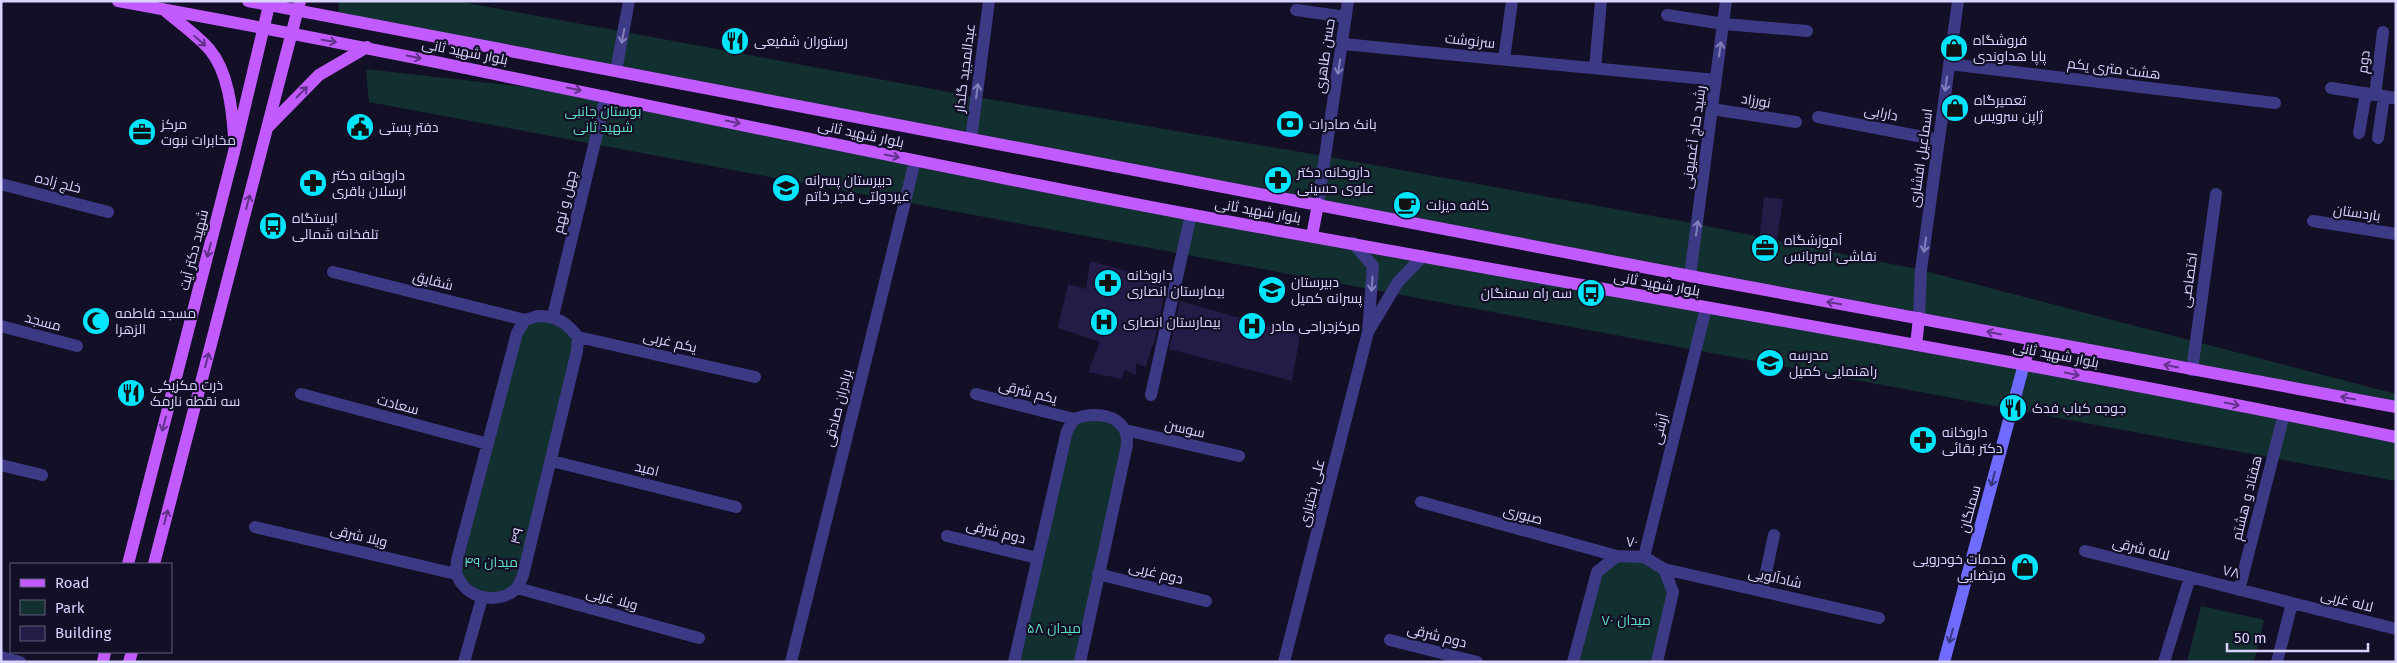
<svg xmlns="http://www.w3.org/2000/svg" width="2397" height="663" font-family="'Fira Sans',Cairo,sans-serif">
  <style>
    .green { fill: #12302f }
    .building { fill: #241b47 }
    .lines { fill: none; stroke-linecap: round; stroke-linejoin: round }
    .minor { stroke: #3d3a85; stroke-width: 12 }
    .secondary { stroke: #6f6bff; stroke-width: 12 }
    .primary { stroke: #c25bff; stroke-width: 12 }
    .oneway { stroke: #837fbc }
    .oneway2 { stroke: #623188 }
    .oneway3 { stroke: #38347d }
    .labels { text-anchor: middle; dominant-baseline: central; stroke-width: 4.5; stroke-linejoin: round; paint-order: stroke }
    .poi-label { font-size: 14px; fill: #d9d4ff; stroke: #130f26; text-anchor: start }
    .street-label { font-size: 14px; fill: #d9d4ff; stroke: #130f26 }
    .park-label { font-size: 14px; fill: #5fe0c0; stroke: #130f26 }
  </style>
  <rect width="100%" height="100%" fill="#130f26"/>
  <path class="green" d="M 339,1 L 456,1 L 976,97 L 1324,156 L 1697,224 L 1921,270 L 2396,394 L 2396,407 L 338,18 Z
    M 366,69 L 606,96 L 915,161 L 2396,437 L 2396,481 L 369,102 Z
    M 538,316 L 578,337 L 522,577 L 502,597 L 464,586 L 457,560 L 517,333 Z
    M 1087,414 L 1125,430 L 1080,662 L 1014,662 L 1067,431 Z
    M 1617,556 L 1664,569 L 1673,592 L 1657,662 L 1573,662 L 1597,572 Z
    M 2201,606 L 2264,620 L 2254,662 L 2187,662 Z"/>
  <path class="building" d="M 1764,197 L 1783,199 L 1775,252 L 1758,250 Z
    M 1090,261 L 1167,282 L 1154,345 L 1152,345 L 1146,367 L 1136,363 L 1136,375 L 1124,370 L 1122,379 L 1088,372 L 1100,342 L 1058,328 L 1068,284 L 1086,289 Z
    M 1180,301 L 1300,335 L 1292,381 L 1169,349 Z"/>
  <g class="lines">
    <path class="minor" d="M 1296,10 L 1346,17
      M 1667,15 L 1724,24 L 1807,31
      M 1343,44 L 1716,80
      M 1504,59 L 1512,1
      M 1949,64 L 2275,103
      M 1595,68 L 1601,1
      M 616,71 L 629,1
      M 2331,88 L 2396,98
      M 2375,95 L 2383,32
      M 1712,109 L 1796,122
      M 1818,117 L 1939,140
      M 2359,133 L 2366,93
      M 2378,138 L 2384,96
      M 971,139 L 989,1
      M 1,184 L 108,212
      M 1318,204 L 1348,1
      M 2313,221 L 2396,234
      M 1353,243 L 1373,266 L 1368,332 L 1398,282 L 1423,256
      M 333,272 L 525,320
      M 1690,276 L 1726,1
      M 538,316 C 556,316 566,322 578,337 L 577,351 L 523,575 C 521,580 519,586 516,589 C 498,605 466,599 457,575 C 455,571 457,564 457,560 L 517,333 L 525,320 Z
      M 553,316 L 606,96
      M 1919,318 L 1921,270 L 1958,1
      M 1,326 L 77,346
      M 578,337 L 755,377
      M 2192,370 L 2216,194
      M 301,394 L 488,444
      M 976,394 L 1074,419
      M 1151,395 L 1191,214
      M 1125,430 L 1239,456
      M 552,461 L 736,507
      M 1,465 L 42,475
      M 1421,502 L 1617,556
      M 255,527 L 456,574
      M 947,536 L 1037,558
      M 2085,551 L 2190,577
      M 1644,557 L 1706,308
      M 1664,569 L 1879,618
      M 1098,574 L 1206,601
      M 517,588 L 699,638
      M 2239,590 L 2284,414
      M 1762,591 L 1774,535
      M 2292,603 L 2396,629
      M 1390,640 L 1477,662
      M 1,657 L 20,662
      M 464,662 L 482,598
      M 791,662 L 915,161
      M 1014,662 L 1067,431 L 1074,419 C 1090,413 1114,412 1124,429 C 1127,433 1127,440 1127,445 L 1080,662
      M 1284,662 L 1368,332
      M 1573,662 L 1597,572 L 1617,556 L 1644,557 L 1664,569 L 1673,592 L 1657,662
      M 2164,662 L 2190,577 L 2292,603 L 2277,662"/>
    <path class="secondary" d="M 1944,662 L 2024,364"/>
    <path class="primary" d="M 118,1 C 478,66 834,148 1193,215 C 1594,289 1996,355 2396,437
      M 248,1 L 1690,276 L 2396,407
      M 163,9 C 178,22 197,35 210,50 C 228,72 232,108 234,136
      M 268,127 L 319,75 L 367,47
      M 1312,236 L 1318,204
      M 1916,345 L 1919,318
      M 2024,364 L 2032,340
      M 128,564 L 234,152 L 270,1
      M 154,564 L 300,1
      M 103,662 L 105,652
      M 129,662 L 132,652"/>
  </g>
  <defs><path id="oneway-shaft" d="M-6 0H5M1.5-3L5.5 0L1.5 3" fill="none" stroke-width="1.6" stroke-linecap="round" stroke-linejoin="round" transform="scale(1.25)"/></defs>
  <g class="oneway">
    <use href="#oneway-shaft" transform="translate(623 36) rotate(101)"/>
    <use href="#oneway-shaft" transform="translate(1720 49) rotate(-82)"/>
    <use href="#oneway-shaft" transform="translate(1339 67) rotate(99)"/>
    <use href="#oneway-shaft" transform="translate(1946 84) rotate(98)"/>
    <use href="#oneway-shaft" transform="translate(977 91) rotate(-83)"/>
    <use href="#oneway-shaft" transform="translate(1697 228) rotate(-82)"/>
    <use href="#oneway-shaft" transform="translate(1925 245) rotate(98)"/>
    <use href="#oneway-shaft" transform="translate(1372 284) rotate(94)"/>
  </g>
  <g class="oneway2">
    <use href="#oneway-shaft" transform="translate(200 41) rotate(41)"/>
    <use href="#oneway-shaft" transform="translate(329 41) rotate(10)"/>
    <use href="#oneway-shaft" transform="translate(414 57) rotate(11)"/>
    <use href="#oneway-shaft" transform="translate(574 89) rotate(11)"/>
    <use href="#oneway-shaft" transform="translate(302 92) rotate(-45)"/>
    <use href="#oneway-shaft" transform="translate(733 122) rotate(12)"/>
    <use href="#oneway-shaft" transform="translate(892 156) rotate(12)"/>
    <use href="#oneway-shaft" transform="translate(248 202) rotate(-75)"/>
    <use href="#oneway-shaft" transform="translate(209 250) rotate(105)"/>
    <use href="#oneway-shaft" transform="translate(1834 303) rotate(-170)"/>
    <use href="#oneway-shaft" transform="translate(1994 333) rotate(-169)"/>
    <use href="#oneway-shaft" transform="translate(207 360) rotate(-75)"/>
    <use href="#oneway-shaft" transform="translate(2171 366) rotate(-169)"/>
    <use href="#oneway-shaft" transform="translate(2072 374) rotate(11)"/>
    <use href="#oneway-shaft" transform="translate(2348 398) rotate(-169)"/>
    <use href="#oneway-shaft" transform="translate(2232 404) rotate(11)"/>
    <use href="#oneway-shaft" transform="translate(164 424) rotate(105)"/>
    <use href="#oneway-shaft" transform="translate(166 517) rotate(-75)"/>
  </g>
  <g class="oneway3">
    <use href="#oneway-shaft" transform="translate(1993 479) rotate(105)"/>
    <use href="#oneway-shaft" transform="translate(1951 636) rotate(105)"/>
  </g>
  <defs>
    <symbol id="restaurant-disc" viewBox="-11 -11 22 22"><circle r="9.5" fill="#00e5ff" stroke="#130f26"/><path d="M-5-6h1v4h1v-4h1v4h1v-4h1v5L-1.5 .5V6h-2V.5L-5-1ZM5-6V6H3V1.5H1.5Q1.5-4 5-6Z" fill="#111"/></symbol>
    <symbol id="shop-disc" viewBox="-11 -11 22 22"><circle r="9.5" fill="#00e5ff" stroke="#130f26"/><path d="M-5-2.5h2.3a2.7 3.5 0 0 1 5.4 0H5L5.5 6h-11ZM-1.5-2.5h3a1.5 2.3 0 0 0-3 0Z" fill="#111"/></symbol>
    <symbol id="bank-disc" viewBox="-11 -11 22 22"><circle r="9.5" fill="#00e5ff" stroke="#130f26"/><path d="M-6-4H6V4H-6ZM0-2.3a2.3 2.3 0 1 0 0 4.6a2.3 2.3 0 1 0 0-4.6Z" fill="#111"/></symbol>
    <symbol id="civic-disc" viewBox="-11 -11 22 22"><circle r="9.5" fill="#00e5ff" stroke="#130f26"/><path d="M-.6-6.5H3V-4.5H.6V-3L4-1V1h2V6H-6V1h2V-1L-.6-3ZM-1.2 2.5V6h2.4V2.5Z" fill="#111"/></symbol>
    <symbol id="office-disc" viewBox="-11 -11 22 22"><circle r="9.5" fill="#00e5ff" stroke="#130f26"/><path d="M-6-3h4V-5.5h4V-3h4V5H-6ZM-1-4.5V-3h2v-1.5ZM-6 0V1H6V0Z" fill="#111"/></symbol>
    <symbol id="pharmacy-disc" viewBox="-11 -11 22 22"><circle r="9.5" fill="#00e5ff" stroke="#130f26"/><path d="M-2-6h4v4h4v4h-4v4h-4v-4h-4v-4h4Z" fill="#111"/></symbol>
    <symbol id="school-disc" viewBox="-11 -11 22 22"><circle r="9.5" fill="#00e5ff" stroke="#130f26"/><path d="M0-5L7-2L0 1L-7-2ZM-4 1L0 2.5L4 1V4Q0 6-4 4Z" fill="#111"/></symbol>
    <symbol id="cafe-disc" viewBox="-11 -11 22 22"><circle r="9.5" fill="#00e5ff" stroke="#130f26"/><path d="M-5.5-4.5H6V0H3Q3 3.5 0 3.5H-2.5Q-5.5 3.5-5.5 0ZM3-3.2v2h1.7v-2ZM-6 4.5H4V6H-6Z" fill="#111"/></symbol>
    <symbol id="bus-disc" viewBox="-11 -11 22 22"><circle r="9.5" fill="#00e5ff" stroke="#130f26"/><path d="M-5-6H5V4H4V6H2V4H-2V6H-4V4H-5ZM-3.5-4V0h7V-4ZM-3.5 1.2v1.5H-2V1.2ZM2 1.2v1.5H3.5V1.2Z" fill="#111"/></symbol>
    <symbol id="mosque-disc" viewBox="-11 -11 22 22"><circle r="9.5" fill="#00e5ff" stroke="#130f26"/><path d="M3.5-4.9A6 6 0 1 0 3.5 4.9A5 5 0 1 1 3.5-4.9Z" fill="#111"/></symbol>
    <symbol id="hospital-disc" viewBox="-11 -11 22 22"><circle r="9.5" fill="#00e5ff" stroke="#130f26"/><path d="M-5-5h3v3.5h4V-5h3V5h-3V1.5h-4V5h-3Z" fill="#111"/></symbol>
  </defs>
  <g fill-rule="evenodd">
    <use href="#restaurant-disc" x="719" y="25" width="32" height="32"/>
    <use href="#shop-disc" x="1938" y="32" width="32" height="32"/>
    <use href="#shop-disc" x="1939" y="92" width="32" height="32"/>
    <use href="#bank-disc" x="1274" y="108" width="32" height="32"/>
    <use href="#civic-disc" x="344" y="111" width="32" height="32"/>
    <use href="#office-disc" x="126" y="116" width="32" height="32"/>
    <use href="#pharmacy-disc" x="1262" y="164" width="32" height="32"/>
    <use href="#pharmacy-disc" x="297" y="167" width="32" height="32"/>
    <use href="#school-disc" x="770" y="172" width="32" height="32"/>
    <use href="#cafe-disc" x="1391" y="189" width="32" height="32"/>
    <use href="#bus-disc" x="257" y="210" width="32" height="32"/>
    <use href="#office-disc" x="1749" y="232" width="32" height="32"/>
    <use href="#pharmacy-disc" x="1092" y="267" width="32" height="32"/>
    <use href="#school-disc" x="1256" y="274" width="32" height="32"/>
    <use href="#bus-disc" x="1575" y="277" width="32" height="32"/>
    <use href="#mosque-disc" x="80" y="305" width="32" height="32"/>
    <use href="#hospital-disc" x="1088" y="306" width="32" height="32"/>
    <use href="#hospital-disc" x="1236" y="310" width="32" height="32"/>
    <use href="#school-disc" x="1754" y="347" width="32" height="32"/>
    <use href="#restaurant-disc" x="115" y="377" width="32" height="32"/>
    <use href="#restaurant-disc" x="1997" y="392" width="32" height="32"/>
    <use href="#pharmacy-disc" x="1907" y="424" width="32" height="32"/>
    <use href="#shop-disc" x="2009" y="551" width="32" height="32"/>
  </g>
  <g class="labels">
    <g class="poi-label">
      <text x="1973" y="40">فروشگاه<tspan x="1973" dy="16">پاپا هداوندی</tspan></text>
      <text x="754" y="41">رستوران شفیعی</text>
      <text x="1974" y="100">تعمیرگاه<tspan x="1974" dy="16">ژاپن سرویس</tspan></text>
      <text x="161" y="124">مرکز<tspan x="161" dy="16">مخابرات نبوت</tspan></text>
      <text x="1309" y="124">بانک صادرات</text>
      <text x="379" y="127">دفتر پستی</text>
      <text x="1297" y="172">داروخانه دکتر<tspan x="1297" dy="16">علوی حسینی</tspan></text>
      <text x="332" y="175">داروخانه دکتر<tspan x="332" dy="16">ارسلان باقری</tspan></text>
      <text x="805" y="180">دبیرستان پسرانه<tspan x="805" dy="16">غیردولتی فجر خاتم</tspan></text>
      <text x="1426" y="205">کافه دیزلت</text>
      <text x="292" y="218">ایستگاه<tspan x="292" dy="16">تلفخانه شمالی</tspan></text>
      <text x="1784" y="240">آموزشگاه<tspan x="1784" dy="16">نقاشی آسریانس</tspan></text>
      <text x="1127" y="275">داروخانه<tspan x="1127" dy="16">بیمارستان انصاری</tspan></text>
      <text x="1291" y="282">دبیرستان<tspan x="1291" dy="16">پسرانه کمیل</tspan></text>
      <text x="1572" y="293" text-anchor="end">سه راه سمنگان</text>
      <text x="115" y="313">مسجد فاطمه<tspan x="115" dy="16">الزهرا</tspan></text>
      <text x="1123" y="322">بیمارستان انصاری</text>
      <text x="1271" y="326">مرکزجراحی مادر</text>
      <text x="1789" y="355">مدرسه<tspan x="1789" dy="16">راهنمایی کمیل</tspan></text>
      <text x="150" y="385">ذرت مکزیکی<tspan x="150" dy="16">سه نقطه نارمک</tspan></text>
      <text x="2032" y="408">جوجه کباب فدک</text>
      <text x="1942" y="432">داروخانه<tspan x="1942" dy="16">دکتر بقائی</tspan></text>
      <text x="2006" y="559" text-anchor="end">خدمات خودرویی<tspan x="2006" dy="16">مرتضایی</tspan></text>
    </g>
    <g class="street-label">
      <text transform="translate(1470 41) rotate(6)">سرنوشت</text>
      <text transform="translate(465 52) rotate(11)">بلوار شهید ثانی</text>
      <text transform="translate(1325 56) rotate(-82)">حسن طاهری</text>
      <text transform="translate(2364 62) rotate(-83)">دوم</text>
      <text transform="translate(965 68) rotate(-83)">عبدالمجید گلدار</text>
      <text transform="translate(2114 69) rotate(7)">هشت متری یکم</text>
      <text transform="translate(1756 101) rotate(9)">نورزاد</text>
      <text transform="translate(1881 113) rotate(11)">دارابی</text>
      <text transform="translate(861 134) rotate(12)">بلوار شهید ثانی</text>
      <text transform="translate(1694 137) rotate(-82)">رشید حاج آغمیونی</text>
      <text transform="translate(1921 158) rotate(-82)">اسماعیل افشاری</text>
      <text transform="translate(58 183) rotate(14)">خلج زاده</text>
      <text transform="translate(565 202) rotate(-77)">چهل و نهم</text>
      <text transform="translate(1258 211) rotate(10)">بلوار شهید ثانی</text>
      <text transform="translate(2357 213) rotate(8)">باردستان</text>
      <text transform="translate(194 250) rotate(-76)">شهید دکتر آیت</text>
      <text transform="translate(2189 280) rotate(-82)">اختصاصی</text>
      <text transform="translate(433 281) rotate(14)">شقایق</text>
      <text transform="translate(1657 284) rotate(10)">بلوار شهید ثانی</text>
      <text transform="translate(43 322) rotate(15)">مسجد</text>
      <text transform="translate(670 342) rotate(13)">یکم غربی</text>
      <text transform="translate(2056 355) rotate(11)">بلوار شهید ثانی</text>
      <text transform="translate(1028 392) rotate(14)">یکم شرقی</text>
      <text transform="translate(398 405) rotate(15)">سعادت</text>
      <text transform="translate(838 408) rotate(-76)">برادران صادقی</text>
      <text transform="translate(1185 429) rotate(13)">سوسن</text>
      <text transform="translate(1660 429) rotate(-76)">آرشی</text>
      <text transform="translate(647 469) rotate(14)">امید</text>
      <text transform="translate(1312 493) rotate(-76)">علی بختیاری</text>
      <text transform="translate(2247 498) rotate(-76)">هفتاد و هشتم</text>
      <text transform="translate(1970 509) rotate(-75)">سمنگان</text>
      <text transform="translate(1523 515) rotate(15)">صبوری</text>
      <text transform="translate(996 532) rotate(14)">دوم شرقی</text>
      <text transform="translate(359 536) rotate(13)">ویلا شرقی</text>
      <text transform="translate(517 536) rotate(-76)">۴۹</text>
      <text transform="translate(1632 542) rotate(3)">۷۰</text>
      <text transform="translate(2141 549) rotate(14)">لاله شرقی</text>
      <text transform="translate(2231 572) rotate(14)">۷۸</text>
      <text transform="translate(1156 573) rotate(14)">دوم غربی</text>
      <text transform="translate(1775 578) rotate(12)">شادآلویی</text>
      <text transform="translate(612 599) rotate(15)">ویلا غربی</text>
      <text transform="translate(2347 601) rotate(14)">لاله غربی</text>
      <text transform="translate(1437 636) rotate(14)">دوم شرقی</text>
    </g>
    <g class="park-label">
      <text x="603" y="111">بوستان جانبی<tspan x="603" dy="16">شهید ثانی</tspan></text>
      <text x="491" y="562">میدان ۴۹</text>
      <text x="1626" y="620">میدان ۷۰</text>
      <text x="1054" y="628">میدان ۵۸</text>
    </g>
  </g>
  <rect width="2397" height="663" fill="none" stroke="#d9d4ff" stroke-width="5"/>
  <rect x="10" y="563" width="162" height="90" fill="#130f26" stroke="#625e7d"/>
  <rect x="20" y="579" width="25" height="8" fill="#c25bff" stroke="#625e7d"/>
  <text x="55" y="588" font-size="15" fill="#d9d4ff">Road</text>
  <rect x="20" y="600" width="25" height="15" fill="#12302f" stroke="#625e7d"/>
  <text x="55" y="613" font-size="15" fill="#d9d4ff">Park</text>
  <rect x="20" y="626" width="25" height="15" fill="#241b47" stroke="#625e7d"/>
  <text x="55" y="638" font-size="15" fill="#d9d4ff">Building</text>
  <path d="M2227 643v8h141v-8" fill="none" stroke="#d9d4ff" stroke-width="2.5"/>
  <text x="2234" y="643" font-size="15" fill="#d9d4ff" stroke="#130f26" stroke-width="4" paint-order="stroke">50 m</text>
</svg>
